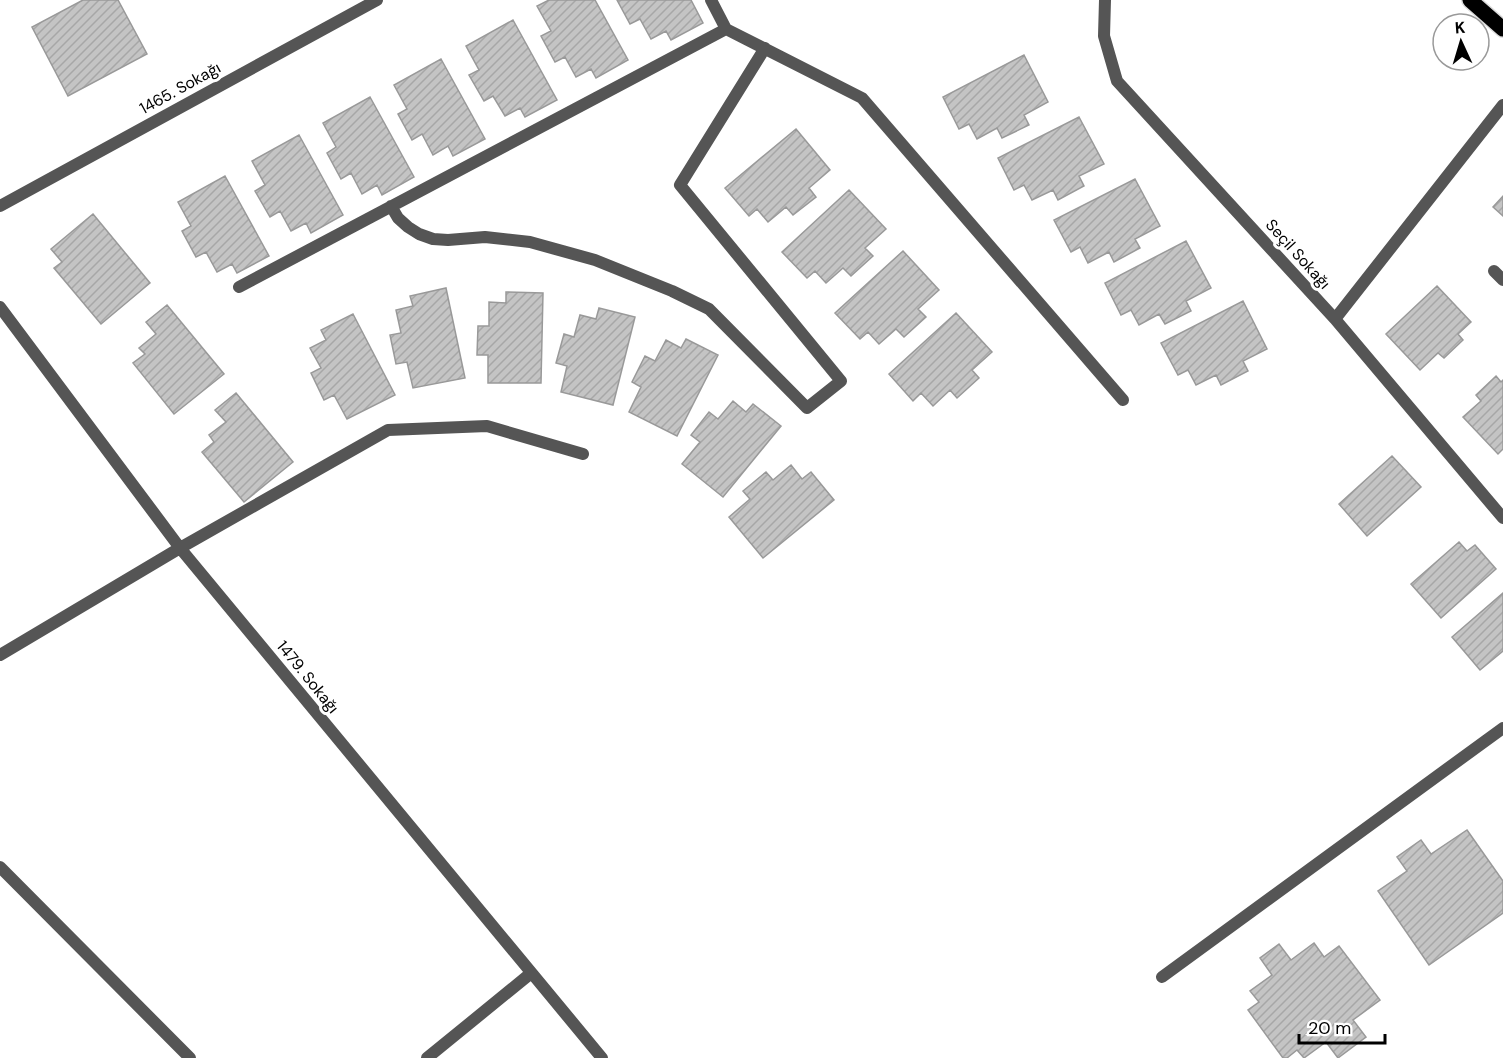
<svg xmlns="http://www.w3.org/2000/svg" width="1503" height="1058" font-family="'DM Sans',sans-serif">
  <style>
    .building { fill: url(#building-hatch); stroke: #999; stroke-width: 1.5 }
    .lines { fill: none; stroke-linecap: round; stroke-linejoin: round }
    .primary-casing { stroke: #dbdbdb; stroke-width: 18 }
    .street { stroke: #555; stroke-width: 12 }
    .primary { stroke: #000; stroke-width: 15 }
    .labels { text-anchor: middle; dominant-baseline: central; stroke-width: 6; stroke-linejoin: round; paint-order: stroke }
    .street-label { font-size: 16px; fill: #000; stroke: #fff }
  </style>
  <defs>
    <pattern id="building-hatch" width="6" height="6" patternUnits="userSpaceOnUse" patternTransform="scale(1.5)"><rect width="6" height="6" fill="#c4c4c4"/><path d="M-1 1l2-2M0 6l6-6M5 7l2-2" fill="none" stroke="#a7a7a7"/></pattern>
  </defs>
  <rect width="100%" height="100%" fill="#fff"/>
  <path class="building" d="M 83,0 L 118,0 L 147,54 L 68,96 L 32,27 Z
    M 549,0 L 595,0 L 628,60 L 596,78 L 591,69 L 576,77 L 565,57 L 555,62 L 541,36 L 551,31 L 537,6 Z
    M 617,0 L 691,0 L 703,23 L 671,40 L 666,31 L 651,39 L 640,19 L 630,24 Z
    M 513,20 L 557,100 L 525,117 L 520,108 L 505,116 L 493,96 L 484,101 L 469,75 L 479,70 L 466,46 Z
    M 1024,55 L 1048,102 L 1024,115 L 1029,125 L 1002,138 L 997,128 L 977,139 L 969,124 L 959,129 L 943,97 Z
    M 441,59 L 485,139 L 453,156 L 448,146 L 433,155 L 422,134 L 412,140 L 398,114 L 407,109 L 394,85 Z
    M 370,97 L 414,177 L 382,195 L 377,185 L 362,194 L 351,173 L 341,179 L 327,153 L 336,147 L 323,123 Z
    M 1079,117 L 1104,164 L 1079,176 L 1084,186 L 1058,200 L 1053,190 L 1032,200 L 1024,185 L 1014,190 L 998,158 Z
    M 796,129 L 830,170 L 809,188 L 816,197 L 793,215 L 786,207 L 768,222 L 757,209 L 749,216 L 725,188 Z
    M 299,135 L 343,215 L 311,233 L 306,223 L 291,231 L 280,211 L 270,217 L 255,191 L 265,185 L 252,161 Z
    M 225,176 L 269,256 L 237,273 L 232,264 L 217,272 L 206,252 L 196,257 L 182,231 L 191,226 L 178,202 Z
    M 1135,179 L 1160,226 L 1135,239 L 1140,248 L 1114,262 L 1109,252 L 1088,263 L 1080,247 L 1071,252 L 1054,220 Z
    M 849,190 L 886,229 L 865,248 L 873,256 L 851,276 L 843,268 L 826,283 L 815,271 L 807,278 L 782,252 Z
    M 1503,196 L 1503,216 L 1493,207 Z
    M 93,214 L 150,283 L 101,324 L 54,268 L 62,262 L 51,249 Z
    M 1186,241 L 1211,288 L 1186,301 L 1191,311 L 1165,324 L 1159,314 L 1139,325 L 1131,310 L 1121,315 L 1105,283 Z
    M 903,251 L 939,290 L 918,309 L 926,317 L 904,337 L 896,329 L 879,344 L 868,332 L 860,339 L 835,313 Z
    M 1437,286 L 1471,322 L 1458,334 L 1463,340 L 1444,358 L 1438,353 L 1420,370 L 1386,334 Z
    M 446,288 L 465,378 L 413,388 L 407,362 L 396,364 L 390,335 L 401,333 L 396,310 L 413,306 L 410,296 Z
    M 506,292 L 543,293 L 541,383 L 488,383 L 488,355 L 477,355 L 478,326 L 489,326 L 489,302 L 506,303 Z
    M 1243,301 L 1267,349 L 1243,361 L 1248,371 L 1221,385 L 1216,375 L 1196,385 L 1188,370 L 1178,375 L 1161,343 Z
    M 167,305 L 224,374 L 174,414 L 133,363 L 145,354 L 139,348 L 156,334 L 146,322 Z
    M 599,308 L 635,317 L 613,405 L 561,392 L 567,366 L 556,363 L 564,334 L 574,337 L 580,315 L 596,319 Z
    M 956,313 L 992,352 L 972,370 L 979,378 L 957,398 L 950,390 L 933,406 L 921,393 L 913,401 L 889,374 Z
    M 353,314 L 395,395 L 347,419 L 334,395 L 324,400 L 311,373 L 321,368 L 310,348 L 326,340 L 321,330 Z
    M 686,339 L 718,355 L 677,436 L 629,412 L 641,387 L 632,382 L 645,356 L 655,361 L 666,340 L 681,348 Z
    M 1496,376 L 1501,382 L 1503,380 L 1503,449 L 1498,454 L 1463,417 L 1481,401 L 1476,395 Z
    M 236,393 L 293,462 L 244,502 L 202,452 L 214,442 L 209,435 L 226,422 L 215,410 Z
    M 733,401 L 746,412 L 753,404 L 781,426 L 723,497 L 682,464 L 700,442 L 691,435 L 709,412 L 718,419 Z
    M 1392,456 L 1421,487 L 1367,536 L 1339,504 Z
    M 791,465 L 802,479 L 811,472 L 834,500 L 763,558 L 729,517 L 750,499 L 743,491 L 766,472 L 773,480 Z
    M 1459,542 L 1467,551 L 1475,545 L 1496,569 L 1441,618 L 1411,584 Z
    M 1503,593 L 1503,651 L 1480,670 L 1452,637 Z
    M 1467,830 L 1503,881 L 1503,913 L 1429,965 L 1378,891 L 1407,871 L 1397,857 L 1421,840 L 1431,854 Z
    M 1314,943 L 1324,957 L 1339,946 L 1380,1000 L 1353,1020 L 1366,1037 L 1338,1058 L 1326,1042 L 1304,1058 L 1297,1050 L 1287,1058 L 1283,1058 L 1248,1010 L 1259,1002 L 1250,991 L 1272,975 L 1260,958 L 1279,944 L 1291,960 Z"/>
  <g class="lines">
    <defs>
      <path id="primary" d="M 1470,0 L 1503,29"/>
    </defs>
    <use href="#primary" class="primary-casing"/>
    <path class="street" d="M 1105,0 L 1104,36 L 1117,81 L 1335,319 L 1503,518
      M 726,29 L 862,98 L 1123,400
      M 0,206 L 377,0
      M 391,206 L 398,218 L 408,227 L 419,234 L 433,239 L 448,240 L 485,237 L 530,242 L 595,260 L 672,291 L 709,309 L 807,408 L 841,381 L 680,185 L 765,48
      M 1494,271 L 1503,280
      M 239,287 L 726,29 L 711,0
      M 0,307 L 180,548 L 602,1058
      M 1335,319 L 1503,105
      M 0,655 L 180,548 L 388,430 L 487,426 L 583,454
      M 0,867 L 190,1058
      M 1162,977 L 1503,728
      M 427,1058 L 530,974"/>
    <use href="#primary" class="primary"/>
  </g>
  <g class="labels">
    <g class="street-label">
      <text transform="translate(180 88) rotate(-29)">1465. Sokağı</text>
      <text transform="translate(1298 254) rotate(48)">Seçil Sokağı</text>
      <text transform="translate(308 677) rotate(51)">1479. Sokağı</text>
    </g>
  </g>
  <g transform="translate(1461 42) rotate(356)"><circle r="28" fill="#ffffff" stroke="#999999" stroke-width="1.5"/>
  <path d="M0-4.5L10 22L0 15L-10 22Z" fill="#000000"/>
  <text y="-9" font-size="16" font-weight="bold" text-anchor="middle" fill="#000000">K</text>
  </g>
  <path d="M1299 1034v9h86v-9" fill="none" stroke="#000000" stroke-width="3"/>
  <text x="1308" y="1034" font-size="18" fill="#000000" stroke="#ffffff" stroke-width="4.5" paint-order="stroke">20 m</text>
</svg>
